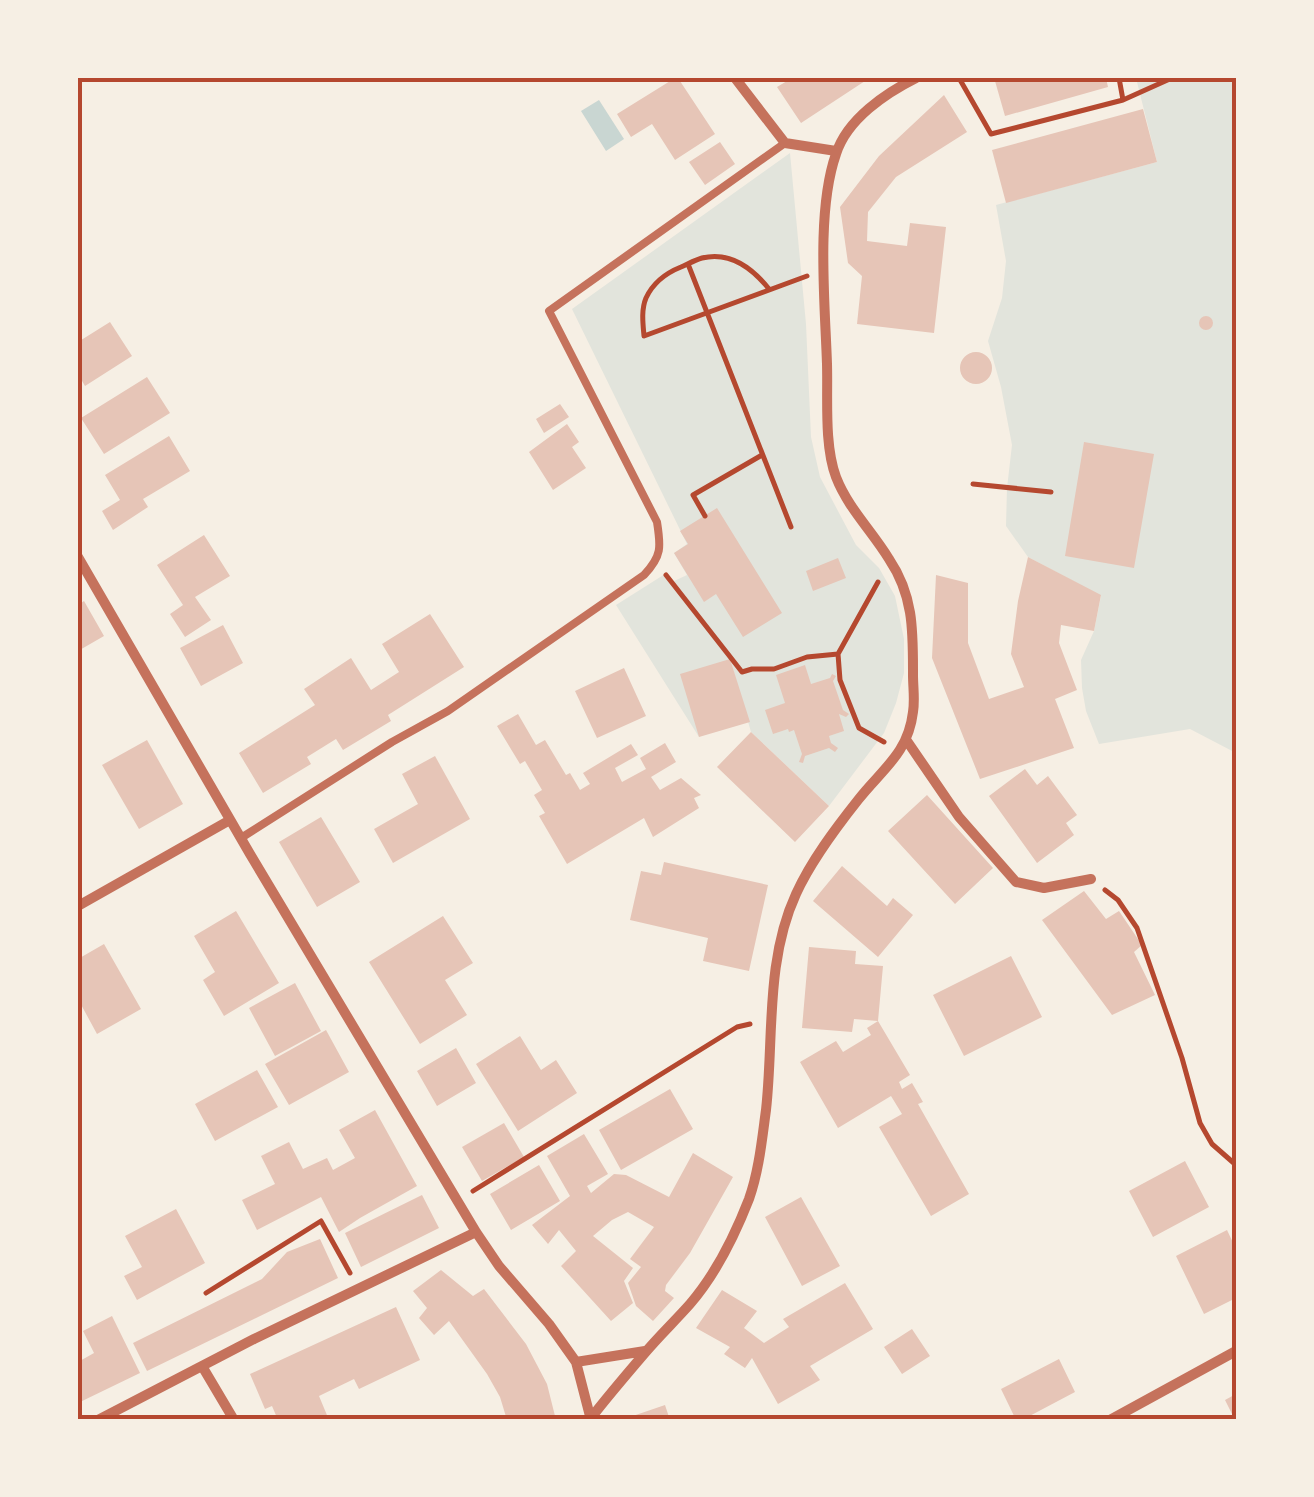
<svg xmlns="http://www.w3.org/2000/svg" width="1314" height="1497" font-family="Lato,sans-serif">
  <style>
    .green { fill: #e2e4dc }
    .water { fill: #c9d6d2 }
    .building { fill: #e6c5b7 }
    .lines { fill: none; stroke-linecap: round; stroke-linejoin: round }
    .path { stroke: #b5482f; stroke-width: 5 }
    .service { stroke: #c5725c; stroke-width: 8 }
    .minor { stroke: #c5725c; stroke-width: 10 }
    .neatline { fill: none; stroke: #b5482f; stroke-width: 4 }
  </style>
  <rect width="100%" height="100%" fill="#f6efe4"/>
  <path class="green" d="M 1136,78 L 1236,78 L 1236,753 L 1190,729 L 1099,744 L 1086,711 L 1082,688 L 1081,660 L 1094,631 L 1101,596 L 1028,557 L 1006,526 L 1007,488 L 1012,445 L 1001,387 L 988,341 L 1002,298 L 1006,261 L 996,205 L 1157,162 Z
    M 790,153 L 806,324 L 811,437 L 820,477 L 856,545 L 879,568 L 895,596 L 904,639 L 904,673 L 896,703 L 884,733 L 829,806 L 751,732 L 730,659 L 699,737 L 616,605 L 665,574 L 672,582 L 687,575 L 674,553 L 687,544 L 572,309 Z"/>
  <path class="water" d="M 599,100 L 624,139 L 606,151 L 581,111 Z"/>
  <path class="building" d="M 675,78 L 678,78 L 715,134 L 675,160 L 652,124 L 631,137 L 617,114 Z
    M 792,78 L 863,78 L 865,81 L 801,123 L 777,87 Z
    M 1009,78 L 1106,78 L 1108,87 L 1005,116 L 995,81 Z
    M 944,95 L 967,132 L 896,177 L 868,212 L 867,241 L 907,246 L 910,223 L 946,227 L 934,333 L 857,324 L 862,276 L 848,263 L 840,207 L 879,156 Z
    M 1143,109 L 1157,162 L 1006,203 L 992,150 Z
    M 720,142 L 735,164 L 705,185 L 689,162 Z
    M1199 323a7 7 0 1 1 14 0a7 7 0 1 1-14 0Z
    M 110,322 L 132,356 L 85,386 L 78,374 L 78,342 Z
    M960 368a16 16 0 1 1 32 0a16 16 0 1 1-32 0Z
    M 147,377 L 170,413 L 104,454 L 81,418 Z
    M 560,404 L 569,417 L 544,433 L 536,419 Z
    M 567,424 L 579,442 L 572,447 L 586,468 L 553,490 L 529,452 Z
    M 169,436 L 190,471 L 143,499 L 148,507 L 113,530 L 102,511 L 120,500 L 105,475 Z
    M 1084,442 L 1154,454 L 1134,568 L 1065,556 Z
    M 717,508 L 782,613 L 743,637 L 716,594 L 704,602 L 674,553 L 688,544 L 680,531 Z
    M 204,535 L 230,576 L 195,597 L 211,620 L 185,637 L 170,614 L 183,605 L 157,565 Z
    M 1028,557 L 1101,595 L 1094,631 L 1061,625 L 1059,643 L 1077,690 L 1055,699 L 1074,748 L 980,779 L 932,658 L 936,575 L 968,583 L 968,643 L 989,699 L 1024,687 L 1011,654 L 1018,601 Z
    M 838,558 L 846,578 L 813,591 L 806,571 Z
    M 84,601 L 104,636 L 78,651 L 78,605 Z
    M 430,614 L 464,667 L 388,715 L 391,721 L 343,750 L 336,739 L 307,757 L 311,764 L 263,793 L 239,753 L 315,705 L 304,689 L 351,658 L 371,690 L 399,672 L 382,644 Z
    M 223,625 L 243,663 L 201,686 L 180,648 Z
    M 730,659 L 750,722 L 699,737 L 680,674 Z
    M 805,665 L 811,684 L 830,678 L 832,674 L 836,676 L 833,681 L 843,710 L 849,714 L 846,717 L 839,714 L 844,731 L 829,736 L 831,743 L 838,748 L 835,752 L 829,748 L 805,756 L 803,763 L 799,762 L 802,754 L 794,730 L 789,732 L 788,729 L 773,734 L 765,710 L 785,703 L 776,675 Z
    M 624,668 L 646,716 L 597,738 L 575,691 Z
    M 518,714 L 536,745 L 545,740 L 566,775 L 570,773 L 580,790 L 590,784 L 583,773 L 631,744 L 638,755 L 615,768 L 622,782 L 646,769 L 640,758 L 665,743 L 676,762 L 651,777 L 660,790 L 681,778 L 701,795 L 694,798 L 699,808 L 653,837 L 644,818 L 567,864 L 539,816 L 545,813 L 534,795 L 542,790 L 525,761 L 520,764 L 497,726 Z
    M 751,732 L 829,806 L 795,842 L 717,767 Z
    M 147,740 L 183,804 L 139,829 L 102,765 Z
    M 435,756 L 470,819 L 393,863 L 374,829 L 418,804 L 402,774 Z
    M 1025,769 L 1037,785 L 1048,776 L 1077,815 L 1066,823 L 1074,835 L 1037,863 L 989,796 Z
    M 927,795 L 993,868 L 955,904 L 888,831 Z
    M 321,817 L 360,882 L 317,907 L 279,842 Z
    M 664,862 L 768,885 L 749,971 L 703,961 L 708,938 L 630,920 L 641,871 L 661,875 Z
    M 842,866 L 887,906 L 893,898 L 913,915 L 878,957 L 813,901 Z
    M 1084,891 L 1106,919 L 1119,911 L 1142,945 L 1134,952 L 1155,995 L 1112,1015 L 1042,920 Z
    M 236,911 L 279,983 L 224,1016 L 203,980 L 215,972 L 194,936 Z
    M 443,916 L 473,963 L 445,980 L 467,1015 L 420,1044 L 369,962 Z
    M 104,944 L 141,1009 L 97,1034 L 78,999 L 78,959 Z
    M 809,947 L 856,951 L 855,964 L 883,966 L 878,1021 L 854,1019 L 852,1032 L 802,1028 Z
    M 1011,956 L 1042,1017 L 964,1056 L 933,995 Z
    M 295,983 L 321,1031 L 275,1056 L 249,1008 Z
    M 878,1021 L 910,1075 L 899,1082 L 902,1089 L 912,1083 L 923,1102 L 918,1104 L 969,1194 L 931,1216 L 879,1127 L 902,1114 L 891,1096 L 838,1128 L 800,1062 L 836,1041 L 843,1052 L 871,1035 L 867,1028 Z
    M 326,1030 L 349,1072 L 289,1105 L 265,1064 Z
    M 520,1036 L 541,1070 L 556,1060 L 577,1093 L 518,1131 L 476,1064 Z
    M 456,1048 L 476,1083 L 437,1106 L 417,1071 Z
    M 257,1070 L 278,1107 L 215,1141 L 195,1104 Z
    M 670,1089 L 693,1129 L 621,1170 L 599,1130 Z
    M 375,1110 L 417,1186 L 360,1218 L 339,1232 L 321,1197 L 257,1230 L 242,1200 L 275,1184 L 261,1156 L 289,1142 L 303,1169 L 327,1158 L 333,1170 L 355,1158 L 339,1130 Z
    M 504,1123 L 524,1157 L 482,1181 L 462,1147 Z
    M 584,1134 L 608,1174 L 587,1186 L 591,1193 L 614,1174 L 626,1175 L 669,1197 L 693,1153 L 733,1177 L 690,1253 L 666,1285 L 665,1291 L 674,1298 L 653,1321 L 636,1306 L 628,1283 L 641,1267 L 630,1259 L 654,1227 L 628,1212 L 612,1220 L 593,1236 L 633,1268 L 624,1281 L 633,1303 L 611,1321 L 561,1266 L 576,1251 L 559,1230 L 548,1244 L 532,1225 L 570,1196 L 547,1156 Z
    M 1185,1161 L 1209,1207 L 1153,1237 L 1129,1191 Z
    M 539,1165 L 560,1201 L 511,1230 L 490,1194 Z
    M 422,1195 L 439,1228 L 361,1267 L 345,1233 Z
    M 801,1197 L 840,1266 L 802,1286 L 765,1217 Z
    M 176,1209 L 205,1263 L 137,1300 L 124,1276 L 142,1267 L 125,1236 Z
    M 1227,1230 L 1236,1249 L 1236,1298 L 1204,1314 L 1176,1256 Z
    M 320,1239 L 338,1278 L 147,1371 L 133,1343 L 262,1279 L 287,1252 Z
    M 441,1270 L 473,1296 L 484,1289 L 526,1344 L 547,1384 L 556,1420 L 507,1420 L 500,1397 L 487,1374 L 449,1321 L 434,1335 L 419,1318 L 427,1308 L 413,1291 Z
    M 845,1283 L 873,1329 L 810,1366 L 820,1380 L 778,1404 L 752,1358 L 745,1368 L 724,1354 L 730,1347 L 696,1328 L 722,1290 L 757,1311 L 744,1328 L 764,1343 L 789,1327 L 783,1319 Z
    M 396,1307 L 420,1360 L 359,1389 L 354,1379 L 319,1396 L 329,1420 L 278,1420 L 272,1406 L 265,1409 L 250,1374 Z
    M 112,1316 L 140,1373 L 78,1403 L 78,1362 L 94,1353 L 83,1331 Z
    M 912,1329 L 930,1356 L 902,1374 L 884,1347 Z
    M 1059,1359 L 1075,1392 L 1022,1420 L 1016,1420 L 1001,1389 Z
    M 1236,1394 L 1236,1420 L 1235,1420 L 1225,1400 Z
    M 665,1405 L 670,1420 L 624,1420 L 624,1419 Z"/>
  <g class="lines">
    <path class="path" d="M 959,78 L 991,134 L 1123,100
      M 1119,78 L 1123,100 L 1172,78
      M 688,264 L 791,527
      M 769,289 C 753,269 730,251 702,258 C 695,260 688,264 681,267 C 666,273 653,283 646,298 C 641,310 643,324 644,336 L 807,276
      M 973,484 L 1051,492
      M 705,516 L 693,495 L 762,455
      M 666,575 L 742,672 L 752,669 L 774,669 L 807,657 L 838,654
      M 878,582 L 838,654 L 840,680 L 859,728 L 884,742
      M 1105,890 L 1118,900 L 1137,928 L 1182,1058 L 1200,1123 L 1212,1144 L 1236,1165
      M 473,1191 L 737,1027 L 750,1024
      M 206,1293 L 321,1221 L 350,1273"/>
    <path class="service" d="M 241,838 L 392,742 L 448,711 L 644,575 C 662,556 661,547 657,522 L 549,311 L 785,143"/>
    <path class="minor" d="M 735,78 L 785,143 L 836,151
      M 78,557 L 250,854 L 476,1232 L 499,1266 L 549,1324 L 576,1362 L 591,1420
      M 907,741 L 959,817 L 1016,882 L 1044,888 L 1091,879
      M 78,906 L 230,820
      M 576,1362 L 645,1351
      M 202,1366 L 234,1420
      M 591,1418 C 608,1396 626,1375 644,1354 C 658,1337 675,1321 690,1304 C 715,1275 735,1235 749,1199 C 759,1171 762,1139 766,1110 C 774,1039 765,961 796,894 C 811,861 835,829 858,800 C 882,769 908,754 913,712 C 915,700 913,687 913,675 C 913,632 914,596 889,559 C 872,531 848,508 836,477 C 824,445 828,398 827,364 C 825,303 816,211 836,154 C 847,119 886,93 916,78
      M 98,1420 L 254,1339 L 476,1232
      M 1110,1420 L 1236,1351"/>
  </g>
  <rect width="1314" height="1497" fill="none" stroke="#f6efe4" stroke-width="160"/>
  <rect x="80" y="80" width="1154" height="1337" class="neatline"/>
</svg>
